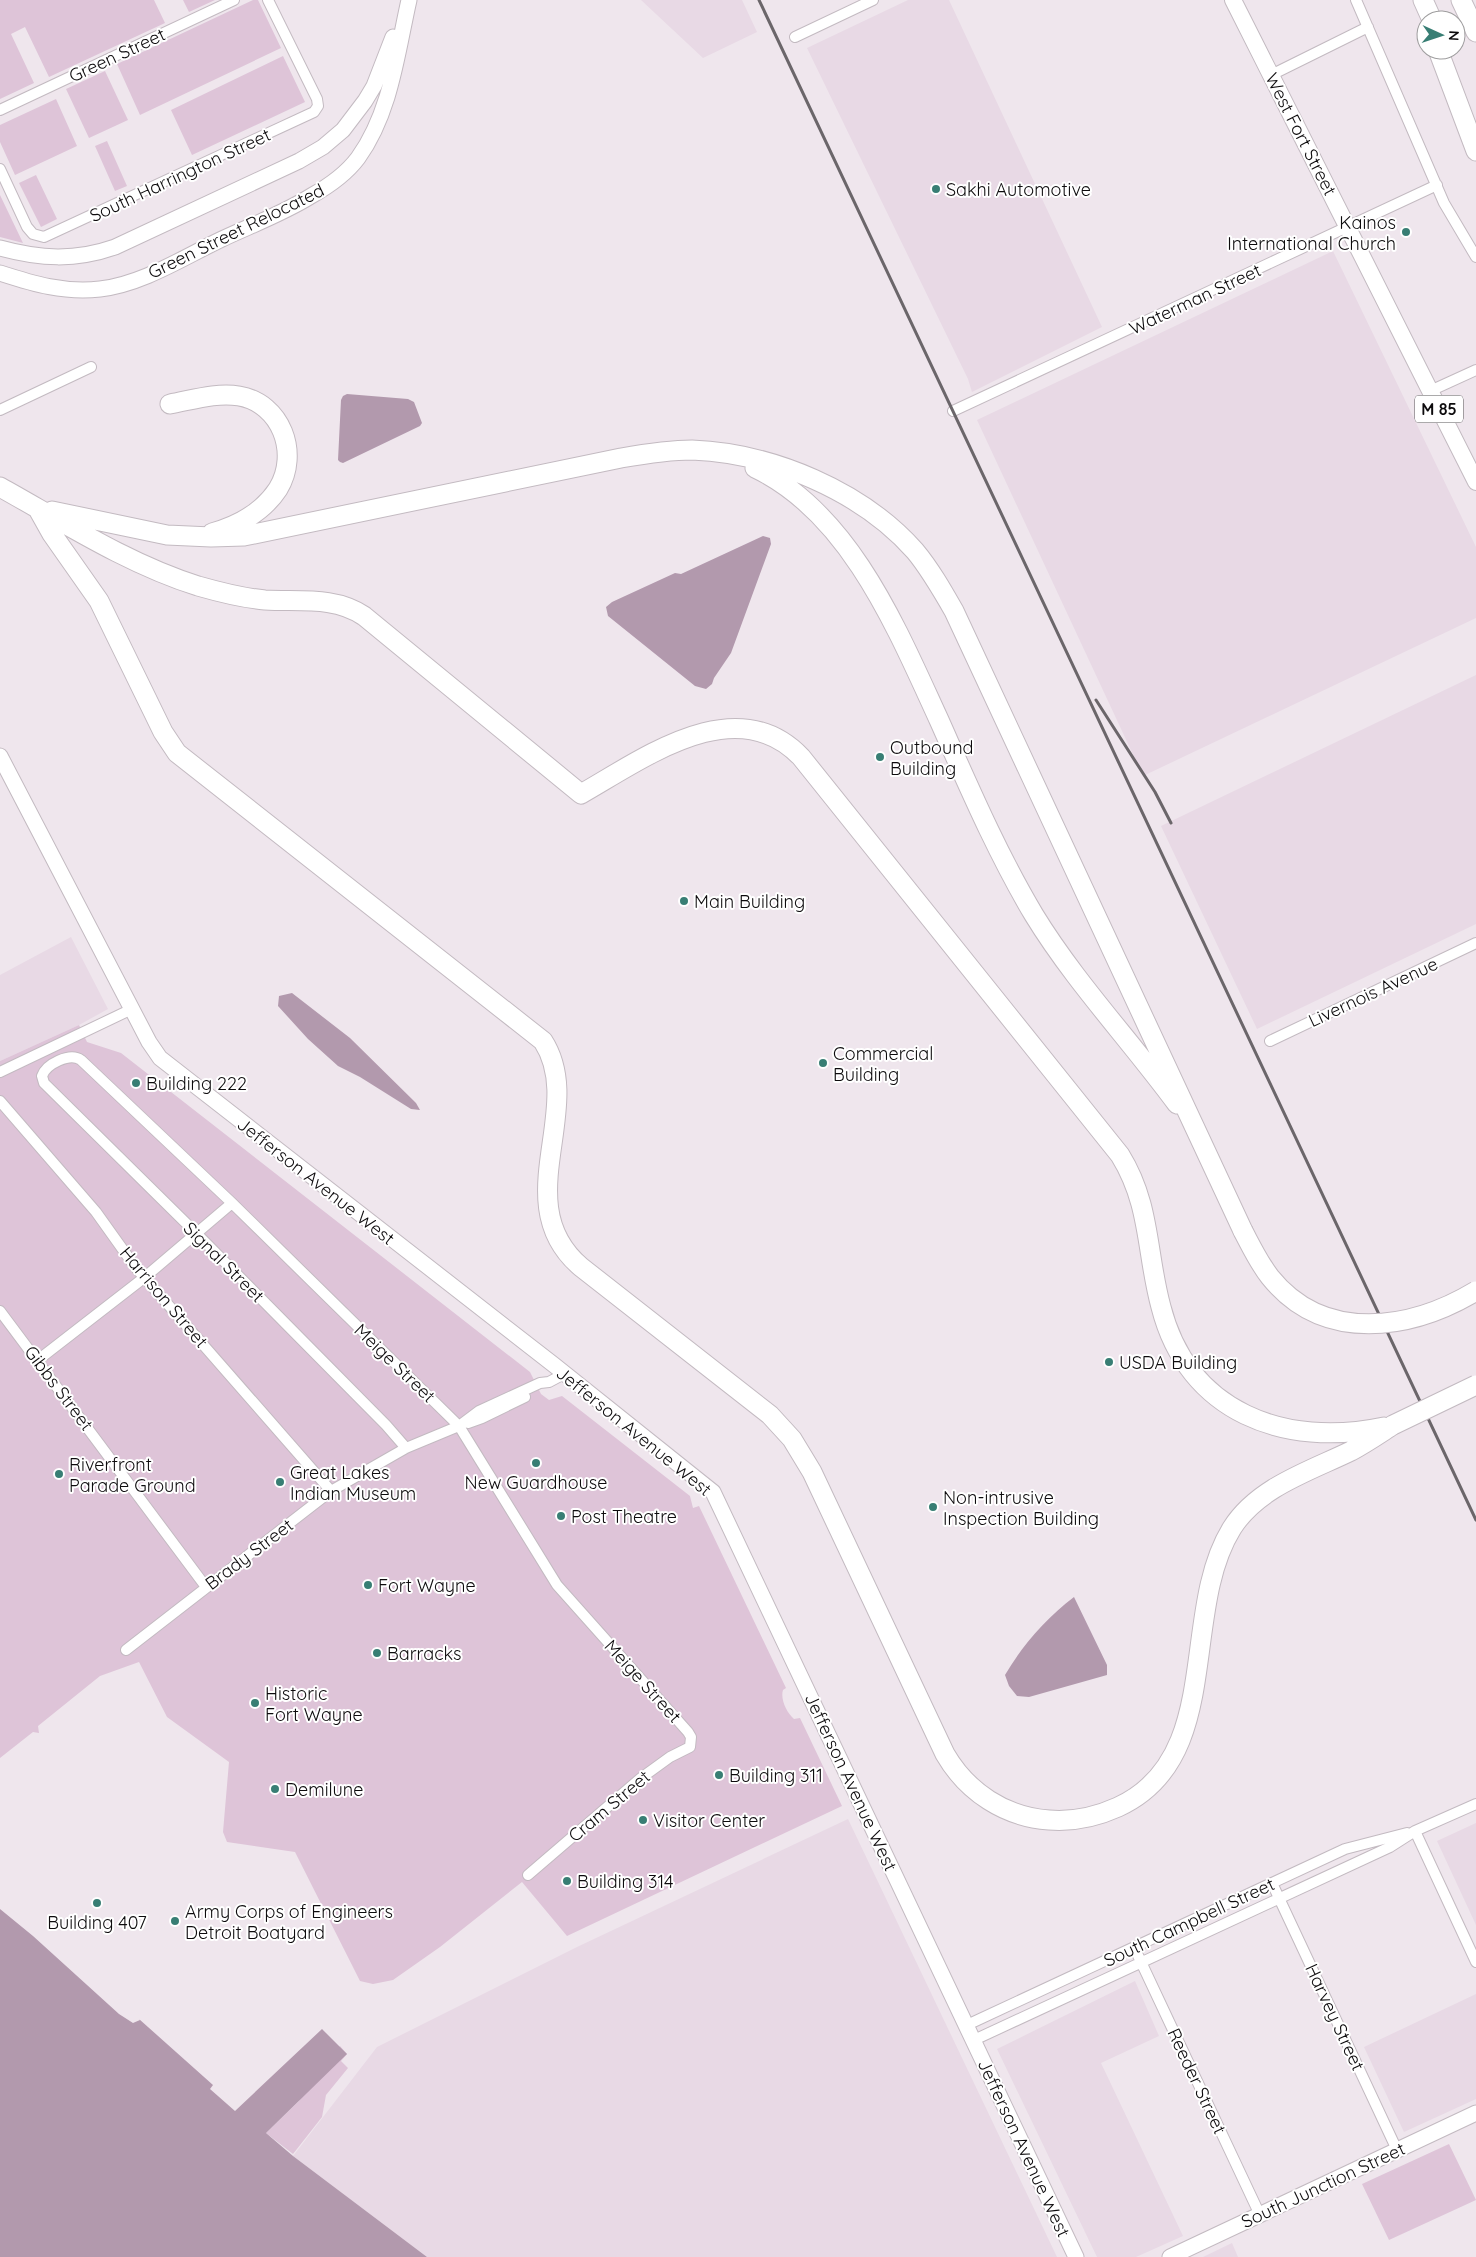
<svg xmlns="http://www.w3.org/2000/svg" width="1476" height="2257" font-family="Quicksand,sans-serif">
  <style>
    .built { fill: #e8d9e5 }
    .green { fill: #dec4d8 }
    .water { fill: #b299ad }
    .pier { fill: #efe6ed }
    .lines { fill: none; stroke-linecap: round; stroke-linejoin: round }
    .street-casing { stroke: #c3bac1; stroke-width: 12 }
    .secondary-casing { stroke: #c3bac1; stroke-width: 17 }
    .primary-casing { stroke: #c3bac1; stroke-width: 18 }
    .highway-casing { stroke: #c3bac1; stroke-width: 21 }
    .street { stroke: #fff; stroke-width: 10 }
    .secondary { stroke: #fff; stroke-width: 15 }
    .primary { stroke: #fff; stroke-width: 16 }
    .highway { stroke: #fff; stroke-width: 19 }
    .rail { stroke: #6b666a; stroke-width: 3 }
    .highway-bridge-casing { stroke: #c3bac1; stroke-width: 21; stroke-linecap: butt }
    .highway-bridge { stroke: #fff; stroke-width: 19 }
    .poi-dot { fill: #387e74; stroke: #fff; stroke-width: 2 }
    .labels { text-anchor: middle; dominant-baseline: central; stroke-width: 4; stroke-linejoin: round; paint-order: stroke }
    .shield { fill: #fff; stroke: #565456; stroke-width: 1 }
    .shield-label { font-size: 16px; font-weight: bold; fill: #0d0b0d }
    .street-label { font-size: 18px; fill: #0d0b0d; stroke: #fff }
    .poi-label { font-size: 18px; fill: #0d0b0d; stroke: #fff; text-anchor: start }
  </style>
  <rect width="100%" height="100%" fill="#efe6ed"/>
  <path class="built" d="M 641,0 L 742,0 L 757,32 L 703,58 Z
    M 908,0 L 949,0 L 1102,327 L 972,392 L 968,379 L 807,48 Z
    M 1333,251 L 1476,547 L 1476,618 L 1143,776 L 977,420 Z
    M 1476,675 L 1476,924 L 1257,1029 L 1161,826 Z
    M 71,937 L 108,1009 L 79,1025 L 0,1061 L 0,975 Z
    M 848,1819 L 1057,2257 L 427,2257 L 293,2156 L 377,2047 L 577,1947 Z
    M 1476,1823 L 1476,1925 L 1437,1841 Z
    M 1135,1981 L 1159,2036 L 1101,2063 L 1183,2236 L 1136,2257 L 1097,2257 L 997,2049 Z
    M 1476,1994 L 1476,2099 L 1404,2132 L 1364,2047 Z
    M 1232,2243 L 1238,2257 L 1203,2257 Z"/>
  <path class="green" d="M 0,0 L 154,0 L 165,23 L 49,77 L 25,27 L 11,34 L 34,83 L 0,99 Z
    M 183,0 L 215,0 L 189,12 Z
    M 253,0 L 258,0 L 281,48 L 140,115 L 117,64 Z
    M 283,56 L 305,102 L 192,155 L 171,110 Z
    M 105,71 L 128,120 L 89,138 L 66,89 Z
    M 56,99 L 77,146 L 15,175 L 0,142 L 0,125 Z
    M 107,141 L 127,186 L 115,191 L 95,146 Z
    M 36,175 L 57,219 L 41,227 L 19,183 Z
    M 0,195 L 23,243 L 0,237 Z
    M 79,1025 L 87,1042 L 121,1053 L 530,1372 L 541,1394 L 549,1400 L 562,1396 L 690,1496 L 693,1508 L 699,1506 L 786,1688 L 783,1690 C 780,1699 787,1713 794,1719 L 800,1718 L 842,1806 L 567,1936 L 522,1882 L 440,1947 L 393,1980 L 373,1984 L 360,1981 L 295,1852 L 227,1842 L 223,1832 L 229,1762 L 167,1717 L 139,1662 L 100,1676 L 38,1726 L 39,1733 L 33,1732 L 0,1758 L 0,1061 Z
    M 340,2046 L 347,2054 L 341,2061 L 348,2068 L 326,2095 L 322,2117 L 293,2154 L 266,2133 L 298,2102 Z
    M 1449,2144 L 1476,2200 L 1389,2240 L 1362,2184 Z"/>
  <path class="water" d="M 347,394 L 408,399 L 414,402 L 422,423 L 420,426 L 343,463 L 340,462 L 338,460 L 341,400 L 343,396 Z
    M 763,536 L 770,538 L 771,544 L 731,653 L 714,678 L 712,684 L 706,689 L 695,686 L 608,616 L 606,607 L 612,602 L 675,573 L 681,574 Z
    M 292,993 L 350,1038 L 416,1103 L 420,1110 L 411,1109 L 360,1077 L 338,1066 L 308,1039 L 278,1006 L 279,996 Z
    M 1074,1597 L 1107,1665 L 1107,1675 L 1029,1697 L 1017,1696 L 1009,1686 L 1005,1675 C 1022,1646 1046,1618 1074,1597 Z
    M 0,1906 L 92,1984 L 139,2019 L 213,2085 L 210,2089 L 235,2111 L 322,2029 L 347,2054 L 266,2133 L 293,2156 L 427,2257 L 0,2257 Z"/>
  <path class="pier" d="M 0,1904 L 40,1932 L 94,1982 L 101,1985 L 134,2011 L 137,2012 L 140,2020 L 133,2023 L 119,2014 L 33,1936 L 0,1909 Z"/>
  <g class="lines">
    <defs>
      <path id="street" d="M 1356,0 L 1444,203 L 1476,257
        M 795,37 L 873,0
        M 1271,75 L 1368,27
        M 0,110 L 234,0
        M 0,169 L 27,227 L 33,234 L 44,237 L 314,112 L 318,106 L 317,99 L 268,0
        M 1430,391 L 1476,370
        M 0,410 L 91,367
        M 953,411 L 1437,185
        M 1270,1041 L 1476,943
        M 0,1072 L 132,1009
        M 0,1101 L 96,1212 L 136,1268 L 331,1491
        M 0,1311 L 206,1587
        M 38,1360 L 145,1277 L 232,1203
        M 468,1423 L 482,1418 L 525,1397
        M 406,1448 L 386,1425 L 196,1233 L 44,1083 L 42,1076 C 46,1064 70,1052 81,1060 L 232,1203 L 459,1426 L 557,1585 L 688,1732 L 691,1737 L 690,1747 L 670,1757 L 641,1778 L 528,1875
        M 126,1650 L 331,1491 L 406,1448 L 459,1426 L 479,1411 L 540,1383 L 549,1382 L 564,1374
        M 1415,1831 L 1476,1962
        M 1272,1883 L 1397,2150
        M 1134,1947 L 1260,2215
        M 967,2025 L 1345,1849 L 1407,1833
        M 974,2040 L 1390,1847 L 1415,1831 L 1476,1804"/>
      <path id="secondary" d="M 0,248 C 40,259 75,261 115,247 L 299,161 L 323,147 L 343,130 L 365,101 L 374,86 L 393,37
        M 0,273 C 34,284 64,293 100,289 C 143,284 184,257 222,239 C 252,225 284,213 311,196 C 329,186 346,174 358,158 C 391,112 397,53 409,0
        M 0,756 L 149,1042 L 160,1058 L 554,1365 L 713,1492 L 1076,2257
        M 1170,2257 L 1476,2113"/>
      <path id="primary" d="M 1233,0 L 1476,482"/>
      <path id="highway" d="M 1423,0 L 1432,20
        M 1461,0 L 1476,32
        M 1438,50 L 1476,151
        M 170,404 C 192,400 217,392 239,396 C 281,403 300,453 278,489 C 263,512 237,526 212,533
        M 755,468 C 850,513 897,629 939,720 C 968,785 997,853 1034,915 C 1075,982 1130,1040 1177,1104
        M 0,487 C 63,522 128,564 198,586 C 219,592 242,598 265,600 C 299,602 335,596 364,616 L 581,794 C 643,759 736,689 801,757 L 1120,1155 C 1151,1205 1146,1252 1161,1307 C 1188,1413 1285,1448 1384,1427
        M 38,509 L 52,534 L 99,601 L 163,732 L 177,753 L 543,1041 C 587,1109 506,1203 581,1267 L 770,1415 L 792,1439 L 812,1472 L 945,1754 C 967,1792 1005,1817 1049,1820 C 1074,1822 1096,1817 1118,1807 C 1225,1758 1179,1613 1232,1528 C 1258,1487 1310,1471 1351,1451 C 1366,1443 1379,1434 1393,1425
        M 52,511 L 167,535 L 211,537 L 244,536 L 621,458 C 644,454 668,450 692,450 C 772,453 862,491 915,551 C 930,569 942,590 954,611 L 1243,1231"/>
    </defs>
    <use href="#street" class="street-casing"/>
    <use href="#secondary" class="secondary-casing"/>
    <use href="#primary" class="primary-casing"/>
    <use href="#highway" class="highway-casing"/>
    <use href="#street" class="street"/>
    <use href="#secondary" class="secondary"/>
    <use href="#primary" class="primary"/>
    <use href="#highway" class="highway"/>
    <path class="rail" d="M 759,0 L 1476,1520
      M 1096,700 L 1155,792 L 1171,823"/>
    <defs>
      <path id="highway-bridge" d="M 1243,1231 C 1251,1246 1259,1263 1270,1277 C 1324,1344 1411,1330 1476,1291
        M 1393,1425 L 1476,1385"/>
    </defs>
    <use href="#highway-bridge" class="highway-bridge-casing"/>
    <use href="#highway-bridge" class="highway-bridge"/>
  </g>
  <g class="poi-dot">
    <circle cx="936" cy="189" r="5"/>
    <circle cx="1406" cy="232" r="5"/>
    <circle cx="880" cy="757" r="5"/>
    <circle cx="684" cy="901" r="5"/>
    <circle cx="823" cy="1063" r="5"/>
    <circle cx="136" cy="1083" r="5"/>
    <circle cx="1109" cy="1362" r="5"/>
    <circle cx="536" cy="1463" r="5"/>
    <circle cx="59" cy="1474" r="5"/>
    <circle cx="280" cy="1482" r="5"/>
    <circle cx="933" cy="1507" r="5"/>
    <circle cx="561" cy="1516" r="5"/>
    <circle cx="368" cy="1585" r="5"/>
    <circle cx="377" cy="1653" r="5"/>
    <circle cx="255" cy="1703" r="5"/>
    <circle cx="719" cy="1775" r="5"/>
    <circle cx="275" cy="1789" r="5"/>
    <circle cx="643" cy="1820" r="5"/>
    <circle cx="567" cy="1881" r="5"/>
    <circle cx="97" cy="1903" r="5"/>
    <circle cx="175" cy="1921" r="5"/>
  </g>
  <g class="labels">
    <rect class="shield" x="1415" y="395.5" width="48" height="27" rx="4"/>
    <g class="shield-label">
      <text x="1439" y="409">M 85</text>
    </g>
    <g class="street-label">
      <text transform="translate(117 55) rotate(-25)">Green Street</text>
      <text transform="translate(1301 134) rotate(63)">West Fort Street</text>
      <text transform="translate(180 175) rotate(-25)">South Harrington Street</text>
      <text transform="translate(236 231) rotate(-26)">Green Street Relocated</text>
      <text transform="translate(1195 299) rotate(-25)">Waterman Street</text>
      <text transform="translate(1373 992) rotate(-25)">Livernois Avenue</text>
      <text transform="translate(316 1181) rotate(38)">Jefferson Avenue West</text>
      <text transform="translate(224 1262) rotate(45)">Signal Street</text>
      <text transform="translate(164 1297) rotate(50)">Harrison Street</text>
      <text transform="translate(395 1363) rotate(44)">Meige Street</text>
      <text transform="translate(59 1388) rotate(53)">Gibbs Street</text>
      <text transform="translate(634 1431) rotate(39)">Jefferson Avenue West</text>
      <text transform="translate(249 1554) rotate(-37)">Brady Street</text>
      <text transform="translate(643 1681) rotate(48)">Meige Street</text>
      <text transform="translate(851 1782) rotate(65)">Jefferson Avenue West</text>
      <text transform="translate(609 1806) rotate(-40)">Cram Street</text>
      <text transform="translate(1189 1922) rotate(-25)">South Campbell Street</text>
      <text transform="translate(1335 2017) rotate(65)">Harvey Street</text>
      <text transform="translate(1197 2081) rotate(65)">Reeder Street</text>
      <text transform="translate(1024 2148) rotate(65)">Jefferson Avenue West</text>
      <text transform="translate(1323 2185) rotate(-25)">South Junction Street</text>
    </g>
    <g class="poi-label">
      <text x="946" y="189">Sakhi Automotive</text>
      <text x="1396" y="222" text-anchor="end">Kainos<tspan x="1396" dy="21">International Church</tspan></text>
      <text x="890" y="747">Outbound<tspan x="890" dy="21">Building</tspan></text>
      <text x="694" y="901">Main Building</text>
      <text x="833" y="1053">Commercial<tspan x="833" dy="21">Building</tspan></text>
      <text x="146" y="1083">Building 222</text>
      <text x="1119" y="1362">USDA Building</text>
      <text x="69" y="1464">Riverfront<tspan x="69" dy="21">Parade Ground</tspan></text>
      <text x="290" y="1472">Great Lakes<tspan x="290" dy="21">Indian Museum</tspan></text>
      <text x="536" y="1482" text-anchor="middle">New Guardhouse</text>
      <text x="943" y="1497">Non-intrusive<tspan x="943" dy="21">Inspection Building</tspan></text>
      <text x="571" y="1516">Post Theatre</text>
      <text x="378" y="1585">Fort Wayne</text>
      <text x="387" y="1653">Barracks</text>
      <text x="265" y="1693">Historic<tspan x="265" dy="21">Fort Wayne</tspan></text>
      <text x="729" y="1775">Building 311</text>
      <text x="285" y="1789">Demilune</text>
      <text x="653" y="1820">Visitor Center</text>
      <text x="577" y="1881">Building 314</text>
      <text x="185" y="1911">Army Corps of Engineers<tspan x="185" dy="21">Detroit Boatyard</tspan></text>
      <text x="97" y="1922" text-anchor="middle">Building 407</text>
    </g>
  </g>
  <g transform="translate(1441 35) rotate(93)"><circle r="24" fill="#ffffff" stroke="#9e9d9e"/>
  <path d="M0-4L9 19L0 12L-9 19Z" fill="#387e74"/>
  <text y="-8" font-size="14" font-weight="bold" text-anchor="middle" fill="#0d0b0d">N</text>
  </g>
</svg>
